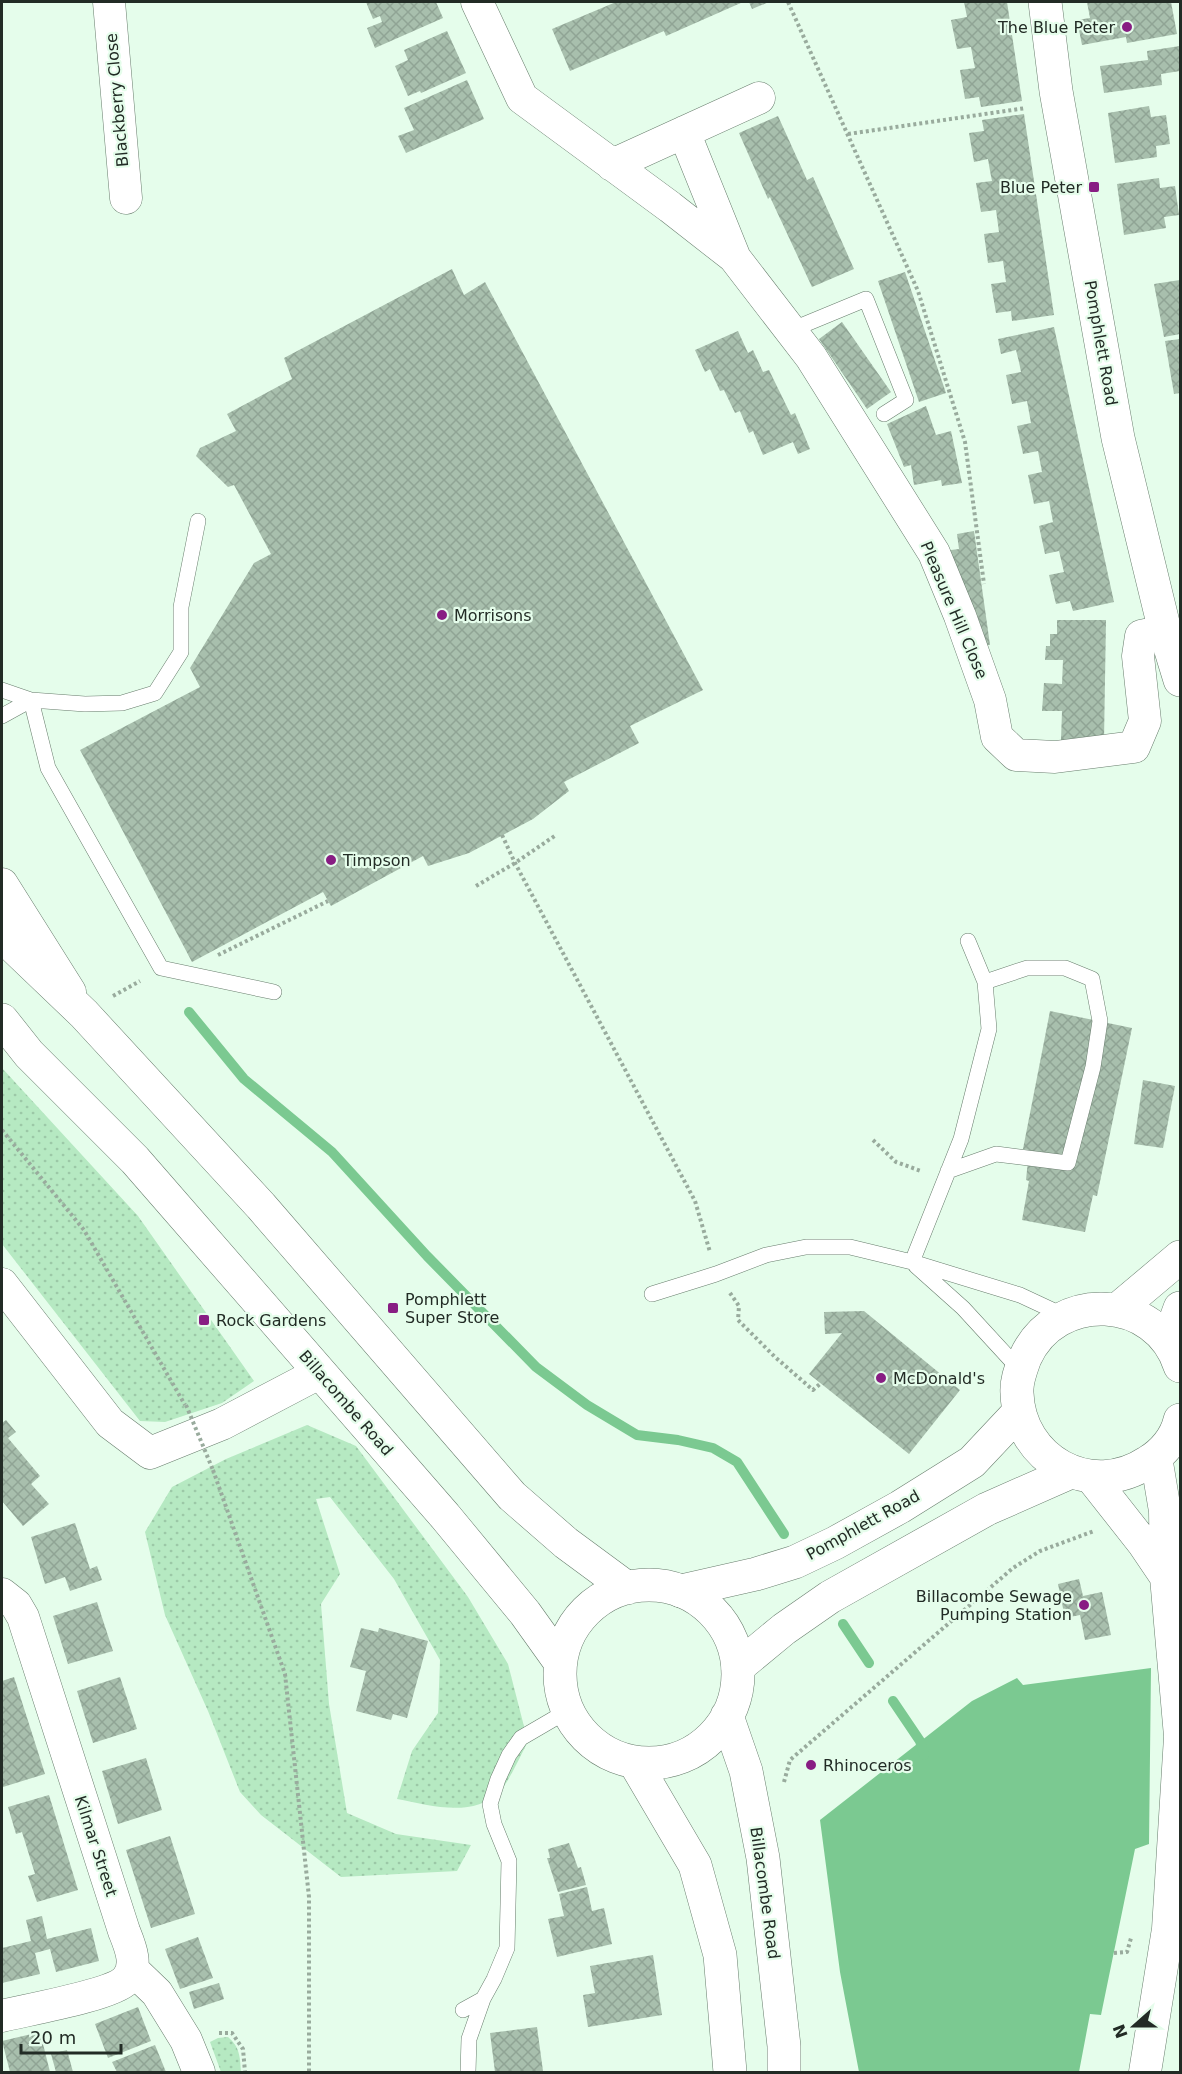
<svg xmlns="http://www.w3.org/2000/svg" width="1182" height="2074" font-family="'DejaVu Sans',sans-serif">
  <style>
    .grass { fill: url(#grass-dots) }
    .water { fill: #7bc991 }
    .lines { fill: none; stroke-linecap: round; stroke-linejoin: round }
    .stream { stroke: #7bc991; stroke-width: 10 }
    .building { fill: url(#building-cross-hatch) }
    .service-casing { stroke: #687d6d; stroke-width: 16 }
    .minor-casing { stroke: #687d6d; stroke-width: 33 }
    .tertiary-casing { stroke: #687d6d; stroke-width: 34 }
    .primary-casing { stroke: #687d6d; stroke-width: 34 }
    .path { stroke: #99ab9d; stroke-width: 4; stroke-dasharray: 3 3; stroke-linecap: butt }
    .service { stroke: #fff; stroke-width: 15 }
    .minor { stroke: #fff; stroke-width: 32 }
    .tertiary { stroke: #fff; stroke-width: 33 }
    .primary { stroke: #fff; stroke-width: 33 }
    .path-bridge { stroke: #99ab9d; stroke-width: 4; stroke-dasharray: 3 3; stroke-linecap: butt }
    .poi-dot { fill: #881d83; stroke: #e5fdeb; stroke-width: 2 }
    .labels { text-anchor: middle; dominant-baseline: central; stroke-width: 4.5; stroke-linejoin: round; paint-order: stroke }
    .poi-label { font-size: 16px; fill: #222b25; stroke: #e5fdeb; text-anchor: start }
    .street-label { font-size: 16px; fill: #222b25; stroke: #e5fdeb }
  </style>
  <defs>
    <pattern id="grass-dots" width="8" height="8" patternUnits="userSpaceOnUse" patternTransform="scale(1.5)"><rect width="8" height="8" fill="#b6e9c2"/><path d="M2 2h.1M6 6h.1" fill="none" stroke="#9cc8a7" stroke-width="1.8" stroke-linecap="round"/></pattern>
    <pattern id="building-cross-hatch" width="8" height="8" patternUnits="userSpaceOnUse" patternTransform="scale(1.5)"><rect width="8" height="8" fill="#a8bfad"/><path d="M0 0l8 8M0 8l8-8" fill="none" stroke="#90a495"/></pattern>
  </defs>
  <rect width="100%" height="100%" fill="#e5fdeb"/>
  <path class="grass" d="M 2,1068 L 138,1216 L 254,1381 L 222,1403 L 165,1422 L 140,1421 L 2,1244 Z
    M 307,1425 L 356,1446 L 468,1597 L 508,1664 L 528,1742 C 521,1754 509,1782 500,1791 C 473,1819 430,1805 397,1799 L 412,1751 L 438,1713 L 440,1660 L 394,1579 L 330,1497 L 316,1499 L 340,1574 L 321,1604 L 329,1704 L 347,1813 L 396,1834 L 471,1845 L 457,1871 L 341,1877 L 261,1815 L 240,1792 L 208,1711 L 165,1615 L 145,1532 L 172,1487 L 226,1459 Z
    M 228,2037 C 240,2047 240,2057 241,2072 L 221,2072 L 210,2042 L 218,2038 Z"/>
  <path class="water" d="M 1151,1668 L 1149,1844 L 1135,1849 L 1101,2015 L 1090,2014 L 1079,2072 L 859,2072 L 840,1972 L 820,1820 L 972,1701 L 1017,1678 L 1023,1685 Z"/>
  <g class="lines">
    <path class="stream" d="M 189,1012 L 244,1079 L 332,1152 L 427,1256 L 536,1367 L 587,1405 L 637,1435 L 678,1440 L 713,1448 L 737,1462 L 784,1534
      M 843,1624 L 869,1663
      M 893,1701 L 920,1741 L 924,1755"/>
  </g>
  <path class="building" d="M 366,2 L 436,2 L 443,18 L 375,48 L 367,28 L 382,22 L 380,16 L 373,19 Z
    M 616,2 L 743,2 L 666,36 L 664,31 L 570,71 L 552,29 Z
    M 749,2 L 769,2 L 752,9 Z
    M 964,2 L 1007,2 L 1022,101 L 981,107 L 979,97 L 965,99 L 960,70 L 975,68 L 973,58 L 971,47 L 957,49 L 951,20 L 967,17 Z
    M 1087,2 L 1171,2 L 1177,34 L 1127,43 L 1126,37 L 1082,45 L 1077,20 L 1090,18 Z
    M 447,31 L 466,73 L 421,93 L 420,91 L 408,96 L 395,66 L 408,60 L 404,50 Z
    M 1180,46 L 1180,71 L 1161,74 L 1162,85 L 1104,93 L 1100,66 L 1148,60 L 1147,51 Z
    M 467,80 L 484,119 L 406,153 L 398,136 L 414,130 L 404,108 Z
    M 1149,106 L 1151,117 L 1166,115 L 1170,144 L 1156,146 L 1157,157 L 1115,163 L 1108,113 Z
    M 1024,114 L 1054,315 L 1012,321 L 1011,311 L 996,313 L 991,284 L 1006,282 L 1003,261 L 988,263 L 984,234 L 999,232 L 996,210 L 981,212 L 976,183 L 992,181 L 990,171 L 988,159 L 974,162 L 969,133 L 984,131 L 982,120 Z
    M 778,116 L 807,180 L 813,177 L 854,269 L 812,287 L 770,197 L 768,199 L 739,133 Z
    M 1159,178 L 1160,188 L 1175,186 L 1179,215 L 1164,217 L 1166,228 L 1124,235 L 1117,184 Z
    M 452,269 L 464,295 L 485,282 L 703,690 L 630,726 L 639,743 L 564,782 L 569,791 L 533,819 L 469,853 L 428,866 L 423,856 L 331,906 L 323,892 L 192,962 L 80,750 L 200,687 L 190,668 L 254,563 L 271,554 L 234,485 L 228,487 L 196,456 L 200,448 L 236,431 L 227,414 L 292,379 L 284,358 Z
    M 905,272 L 946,393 L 919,402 L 878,281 Z
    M 1180,280 L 1180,334 L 1164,337 L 1154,284 Z
    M 842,322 L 891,392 L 867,409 L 819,339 Z
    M 1054,327 L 1114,602 L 1073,611 L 1070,601 L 1056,604 L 1049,575 L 1064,572 L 1059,551 L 1045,554 L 1039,526 L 1053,522 L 1049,501 L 1034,504 L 1028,475 L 1042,472 L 1038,451 L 1023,454 L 1017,426 L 1031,423 L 1027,401 L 1012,404 L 1006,375 L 1021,372 L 1019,362 L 1016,350 L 1001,354 L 998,339 Z
    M 738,331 L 748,353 L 753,350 L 763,372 L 769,370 L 791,415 L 795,413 L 810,449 L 798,454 L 793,442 L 763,455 L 753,431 L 749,433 L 740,411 L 735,413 L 724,390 L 720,391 L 710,369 L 705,372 L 695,350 Z
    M 1180,339 L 1180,393 L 1174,394 L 1165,341 Z
    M 926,406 L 936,435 L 951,431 L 962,483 L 942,486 L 941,480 L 914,485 L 911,465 L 904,467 L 887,424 Z
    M 974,531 L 990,645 L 976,646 L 943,551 L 959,549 L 957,534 Z
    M 1057,620 L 1106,620 L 1104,740 L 1061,740 L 1062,711 L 1042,711 L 1044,683 L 1062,684 L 1063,660 L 1045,660 L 1046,646 L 1050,646 L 1050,634 L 1057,634 Z
    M 1050,1011 L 1132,1028 L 1097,1196 L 1093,1195 L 1085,1232 L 1022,1220 L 1029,1181 L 1026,1180 L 1029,1150 L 1023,1149 Z
    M 1143,1080 L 1175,1086 L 1163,1148 L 1134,1144 Z
    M 864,1311 L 960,1390 L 909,1454 L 809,1374 L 842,1333 L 825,1334 L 824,1312 Z
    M 6,1420 L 16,1432 L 8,1438 L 40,1476 L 31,1484 L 49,1504 L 23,1526 L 2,1501 L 2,1423 Z
    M 75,1523 L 90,1569 L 97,1566 L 102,1580 L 70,1591 L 65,1577 L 45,1584 L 31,1537 Z
    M 1079,1579 L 1083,1596 L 1102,1592 L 1111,1635 L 1085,1640 L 1080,1615 L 1065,1618 L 1058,1584 Z
    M 97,1602 L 113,1651 L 68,1664 L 53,1616 Z
    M 361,1628 L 378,1632 L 379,1628 L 428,1641 L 407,1718 L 393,1714 L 391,1720 L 356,1711 L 366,1671 L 350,1667 Z
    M 14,1677 L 45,1774 L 3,1787 L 2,1782 L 2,1681 Z
    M 120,1677 L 137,1729 L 93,1743 L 77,1691 Z
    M 146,1758 L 162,1810 L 118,1824 L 102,1771 Z
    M 49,1795 L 78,1890 L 37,1902 L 28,1876 L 35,1874 L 22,1832 L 16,1834 L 8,1807 Z
    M 170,1836 L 195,1914 L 151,1928 L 126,1850 Z
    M 569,1843 L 578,1868 L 581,1867 L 586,1885 L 558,1892 L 547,1858 L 550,1858 L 548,1849 Z
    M 587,1887 L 592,1911 L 604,1908 L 612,1944 L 557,1957 L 548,1919 L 564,1916 L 559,1894 Z
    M 42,1916 L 47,1939 L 91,1928 L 99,1961 L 56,1972 L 50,1949 L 35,1953 L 40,1974 L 2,1983 L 2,1948 L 31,1941 L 26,1920 Z
    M 198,1937 L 213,1978 L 180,1989 L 165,1949 Z
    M 653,1955 L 662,2015 L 588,2027 L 583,1995 L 595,1993 L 590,1966 Z
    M 219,1983 L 224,1999 L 194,2009 L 189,1992 Z
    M 138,2007 L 151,2041 L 108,2058 L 95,2024 Z
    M 537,2027 L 543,2071 L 495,2072 L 490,2033 Z
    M 40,2032 L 50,2072 L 10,2072 L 2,2041 Z
    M 155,2045 L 166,2072 L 117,2072 L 112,2062 Z
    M 67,2050 L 73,2072 L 56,2072 L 51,2054 Z"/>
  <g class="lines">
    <defs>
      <path id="service" d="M 791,330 L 866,299 L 906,400 L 884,414
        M 2,690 L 31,700 L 85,704 L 122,703 L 155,693 L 181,652 L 181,607 L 198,521
        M 31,700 L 48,768 L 161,968 L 274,992
        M 2,716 L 31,700
        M 948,1171 L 996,1154 L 1068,1163 L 1093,1067 L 1100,1021 L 1092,979 L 1065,968 L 1027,968 L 985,982
        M 912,1262 L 961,1139 L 989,1029 L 985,982 L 968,941
        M 916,1266 L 963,1308 L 1020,1370
        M 652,1294 L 716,1274 L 766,1255 L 806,1247 L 850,1247 L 912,1262 L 1020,1295 L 1065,1316
        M 463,2010 L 483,1999
        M 468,2072 L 469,2039 L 483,1999 L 494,1979 L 507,1948 L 509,1861 L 494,1824 L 490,1804 L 498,1779 L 509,1755 L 521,1738 L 569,1710"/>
      <path id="minor" d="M 109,2 L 126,198
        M 477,2 L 522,98 L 670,207 L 734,257 L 811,357 L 934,553 L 960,616 L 990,700 L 997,737 L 1016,755 L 1055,757 L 1134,747 L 1145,721 L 1138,656 L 1141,636 L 1165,631
        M 684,132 L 734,256
        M 612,165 L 759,98
        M 2,884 L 70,992
        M 2,1284 L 110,1423 L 150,1453 L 222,1424 L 319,1373
        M 1156,1457 L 1165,1511 L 1166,1577 L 1180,1736
        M 1091,1477 L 1143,1543 L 1166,1577
        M 2,1594 L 16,1605 L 23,1617 L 124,1931 C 130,1946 139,1966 126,1980 C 112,1995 26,2010 2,2016
        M 132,1969 L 157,1993 L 186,2040 L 199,2072
        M 1145,2072 L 1168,1929 L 1180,1737"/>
      <path id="tertiary" d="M 1045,2 L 1056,91 L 1118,438 L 1165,631 L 1180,680
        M 1117,1310 L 1180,1257
        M 1168,1341 L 1180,1308
        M 1180,1366 C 1157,1294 1056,1289 1025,1358 C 1021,1369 1016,1381 1017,1393 C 1019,1460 1091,1500 1148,1462 C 1163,1453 1176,1438 1180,1420
        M 681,1591 L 756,1574 L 795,1562 L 835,1543 L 900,1507 L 972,1462 L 1019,1412
        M 738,1667 L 784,1629 L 830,1597 L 987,1509 L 1071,1472"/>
      <path id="primary" d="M 2,931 L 15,948 L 84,1014 L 261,1206 L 512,1496 L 566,1543 L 627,1588
        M 2,1020 L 29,1054 L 135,1160 L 445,1516 L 525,1613 L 560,1662
        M560 1674a89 89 0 1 1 178 0a89 89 0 1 1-178 0Z
        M 727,1716 L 746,1771 L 763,1858 L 784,2046 L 784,2072
        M 635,1763 L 695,1865 L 720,1955 L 730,2072"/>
    </defs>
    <use href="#service" class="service-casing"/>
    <use href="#minor" class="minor-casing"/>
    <use href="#tertiary" class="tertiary-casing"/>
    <use href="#primary" class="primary-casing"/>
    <path class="path" d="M 788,2 L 918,291 L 965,442 L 984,584
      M 848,134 L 1026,108
      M 502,835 L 515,863 L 695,1201 L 710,1252
      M 476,886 L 515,863 L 556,835
      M 218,955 L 328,901
      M 113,996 L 140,981
      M 2,1130 L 84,1230 L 185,1405
      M 873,1140 L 896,1162 L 921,1171
      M 730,1293 L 739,1306 L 738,1320 L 775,1357 L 813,1390 L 821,1383
      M 213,1470 L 285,1674 L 309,1897 L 309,2072
      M 784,1782 L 790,1760 L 1013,1568 L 1040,1551 L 1094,1531
      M 1114,1953 L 1127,1952 L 1131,1938
      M 219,2033 L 232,2033 L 243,2049 L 245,2072"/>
    <use href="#service" class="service"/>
    <use href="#minor" class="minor"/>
    <use href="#tertiary" class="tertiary"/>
    <use href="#primary" class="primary"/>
    <path class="path-bridge" d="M 186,1405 L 213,1470"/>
  </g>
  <g class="poi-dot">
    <circle cx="1127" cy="27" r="6"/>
    <rect x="1088" y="181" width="12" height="12" rx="3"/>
    <circle cx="442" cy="615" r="6"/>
    <circle cx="331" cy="860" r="6"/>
    <rect x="387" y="1302" width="12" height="12" rx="3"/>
    <rect x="198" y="1314" width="12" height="12" rx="3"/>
    <circle cx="881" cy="1378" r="6"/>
    <circle cx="1084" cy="1605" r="6"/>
    <circle cx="811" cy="1765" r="6"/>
  </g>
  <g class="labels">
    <g class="poi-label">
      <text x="1115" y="27" text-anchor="end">The Blue Peter</text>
      <text x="1082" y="187" text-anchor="end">Blue Peter</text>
      <text x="454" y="615">Morrisons</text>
      <text x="343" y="860">Timpson</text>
      <text x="405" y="1299">Pomphlett<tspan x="405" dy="18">Super Store</tspan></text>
      <text x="216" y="1320">Rock Gardens</text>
      <text x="893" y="1378">McDonald's</text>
      <text x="1072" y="1596" text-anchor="end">Billacombe Sewage<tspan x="1072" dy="18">Pumping Station</tspan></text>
      <text x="823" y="1765">Rhinoceros</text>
    </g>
    <g class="street-label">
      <text transform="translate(117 100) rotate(-95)">Blackberry Close</text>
      <text transform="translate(1101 343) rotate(80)">Pomphlett Road</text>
      <text transform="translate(954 610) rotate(67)">Pleasure Hill Close</text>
      <text transform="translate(346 1403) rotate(49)">Billacombe Road</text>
      <text transform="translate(863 1525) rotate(-29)">Pomphlett Road</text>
      <text transform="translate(96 1846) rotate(72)">Kilmar Street</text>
      <text transform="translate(765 1893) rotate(82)">Billacombe Road</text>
    </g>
  </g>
  <rect width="1182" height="2074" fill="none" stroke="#222b25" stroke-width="6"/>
  <g transform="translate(1134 2026) rotate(249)" stroke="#e5fdeb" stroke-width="4.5" paint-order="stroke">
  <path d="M0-4.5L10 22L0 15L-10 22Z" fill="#222b25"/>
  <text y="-9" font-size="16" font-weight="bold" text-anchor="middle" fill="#222b25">N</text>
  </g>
  <path d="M21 2044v9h100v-9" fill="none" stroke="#222b25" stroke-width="3"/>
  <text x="30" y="2044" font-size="18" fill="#222b25" stroke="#e5fdeb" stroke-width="4.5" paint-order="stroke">20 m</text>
</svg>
